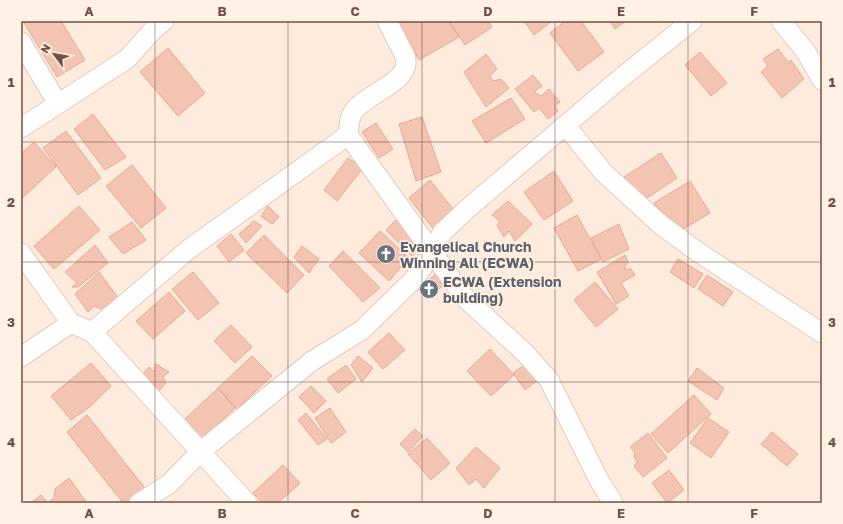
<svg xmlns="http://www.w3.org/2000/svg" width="843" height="524" font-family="'Golos Text',sans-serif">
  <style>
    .building { fill: #f4c4b3; stroke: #e8a893 }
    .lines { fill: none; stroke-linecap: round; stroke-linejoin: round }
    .minor-casing { stroke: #e3c9bc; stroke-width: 21 }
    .minor { stroke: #fff; stroke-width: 19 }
    .grid { fill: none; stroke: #744f45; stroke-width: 1; stroke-opacity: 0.55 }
    .labels { text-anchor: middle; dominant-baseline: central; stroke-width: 3; stroke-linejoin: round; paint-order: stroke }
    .worship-label { font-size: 14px; font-weight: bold; fill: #5b616d; stroke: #fff1e4; text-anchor: start }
    .neatline { fill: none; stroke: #744f45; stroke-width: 1.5 }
    .grid-label { font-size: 13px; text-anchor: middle; font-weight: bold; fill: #744f45 }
  </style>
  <rect width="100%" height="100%" fill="#fdecdd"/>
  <path class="building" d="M 23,21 L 61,21 L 85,60 L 57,77 Z
    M 398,21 L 449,21 L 459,37 L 419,60 L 397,22 Z
    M 449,21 L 488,21 L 492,27 L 465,45 Z
    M 524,21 L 552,21 L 534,35 Z
    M 565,21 L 581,21 L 604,52 L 578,71 L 550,33 Z
    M 610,21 L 626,21 L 615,29 Z
    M 168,48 L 205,93 L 178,116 L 140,72 Z
    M 778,49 L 789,63 L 791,60 L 804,79 L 782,98 L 761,72 L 768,66 L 763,59 Z
    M 700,52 L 727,83 L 711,96 L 685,65 Z
    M 486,54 L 497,69 L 490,76 L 493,81 L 501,79 L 509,88 L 486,107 L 464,72 Z
    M 533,75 L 542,86 L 534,92 L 541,96 L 549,89 L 560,102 L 555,106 L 558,111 L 548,119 L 539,108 L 534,112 L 515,89 Z
    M 511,98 L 525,119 L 486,143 L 472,121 Z
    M 93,114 L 126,157 L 105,170 L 74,129 Z
    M 422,117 L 441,172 L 416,181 L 399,124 Z
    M 376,123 L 393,149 L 379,158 L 362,132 Z
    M 66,131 L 101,178 L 78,195 L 43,148 Z
    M 34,142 L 56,167 L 21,199 L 21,154 Z
    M 661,153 L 677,178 L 641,202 L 624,177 Z
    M 348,158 L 363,168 L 337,201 L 324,190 Z
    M 132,165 L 166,208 L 141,228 L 106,186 Z
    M 554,171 L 573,201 L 544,220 L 524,192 Z
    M 430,180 L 457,214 L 435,231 L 409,198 Z
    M 690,181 L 710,213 L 677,233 L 668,226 L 654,203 Z
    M 508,201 L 532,224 L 515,241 L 509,231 L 504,237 L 497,225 L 500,221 L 492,215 Z
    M 79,206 L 100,230 L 54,269 L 34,246 Z
    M 268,206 L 279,217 L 272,224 L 261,216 Z
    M 577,215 L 601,259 L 578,271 L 554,228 Z
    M 398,218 L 424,243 L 412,256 L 386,230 Z
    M 254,221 L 262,226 L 246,243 L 239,234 Z
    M 132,222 L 146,240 L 123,254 L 109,237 Z
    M 619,224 L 629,249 L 603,262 L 591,238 Z
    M 380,231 L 409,258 L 389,281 L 359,253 Z
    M 231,234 L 244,250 L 229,262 L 217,246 Z
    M 264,235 L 304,275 L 287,293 L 246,253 Z
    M 95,245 L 108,263 L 78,287 L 72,287 L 77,283 L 65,272 Z
    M 302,246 L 319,259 L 309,273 L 294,257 Z
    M 343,251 L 380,288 L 363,302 L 329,266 Z
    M 625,255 L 628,262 L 624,269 L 631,269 L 635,275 L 621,283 L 629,296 L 616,304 L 597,272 Z
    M 678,259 L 703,274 L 694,288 L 670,272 Z
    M 99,272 L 122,303 L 108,310 L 106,305 L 101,309 L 94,306 L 88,312 L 75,294 Z
    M 193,272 L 219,303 L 198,320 L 172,289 Z
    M 438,272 L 447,282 L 427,299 L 418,289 Z
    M 707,275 L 733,292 L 723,306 L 698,289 Z
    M 595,282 L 618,309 L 596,327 L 574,300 Z
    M 169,292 L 185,311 L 153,339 L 136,321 Z
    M 231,325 L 252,347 L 235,363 L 214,341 Z
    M 389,333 L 405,350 L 383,369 L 368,352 Z
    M 490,349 L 514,375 L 491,396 L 467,371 Z
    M 252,356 L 272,376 L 237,409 L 218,388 Z
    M 358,356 L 373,368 L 362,382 L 351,365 Z
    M 91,363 L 111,386 L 91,406 L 71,420 L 51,396 Z
    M 527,363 L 539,379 L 525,390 L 513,373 Z
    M 156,364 L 169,372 L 163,377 L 166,383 L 157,393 L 142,375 L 149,367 L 154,372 Z
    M 346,365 L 356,379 L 338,393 L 327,379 Z
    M 697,368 L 724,388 L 717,400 L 688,381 Z
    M 311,386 L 326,401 L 314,413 L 299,397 Z
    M 218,388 L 235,408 L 202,439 L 184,420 Z
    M 694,395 L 711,414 L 668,453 L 651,434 Z
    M 330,408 L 346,432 L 331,443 L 315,418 Z
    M 306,413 L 327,439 L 318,445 L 298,420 Z
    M 87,415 L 145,488 L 126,503 L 123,503 L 67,432 Z
    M 708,418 L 729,432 L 711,458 L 690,443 Z
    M 415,429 L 423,436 L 408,452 L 400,444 Z
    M 772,432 L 798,454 L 787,466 L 761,444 Z
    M 648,433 L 667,458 L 643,477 L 634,466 L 637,462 L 634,456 L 635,453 L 630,447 Z
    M 427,438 L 450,463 L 431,480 L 408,454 Z
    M 476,447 L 500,468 L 484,488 L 476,479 L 469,485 L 456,468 Z
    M 283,465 L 300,483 L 278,503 L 263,503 L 253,493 Z
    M 669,470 L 684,490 L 667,503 L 652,483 Z
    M 69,478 L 87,503 L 48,503 L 54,498 L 55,489 Z
    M 41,495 L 48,503 L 31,503 Z"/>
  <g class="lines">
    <defs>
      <path id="minor" d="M 781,21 L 806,52 L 822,80
        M 21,42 L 58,104
        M 566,126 L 603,172 L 661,225 L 695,250 L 822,333
        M 21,128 L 127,59 L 153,30 L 164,21
        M 348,135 L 466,299 L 525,353 L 549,380 L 599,480 L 613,503
        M 21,253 L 71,323 L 92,332 L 247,503
        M 92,332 L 189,249 L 348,135 C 349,129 349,119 352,114 C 363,93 414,83 405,56 L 387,21
        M 21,357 L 71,323
        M 139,503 L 169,484 L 200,452 L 312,361 L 362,330 L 413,280 L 432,254 L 442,233 L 467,209 L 621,78 L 692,21"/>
    </defs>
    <use href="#minor" class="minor-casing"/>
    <use href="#minor" class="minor"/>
  </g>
  <path class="grid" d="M 155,21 L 155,503M 288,21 L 288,503M 422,21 L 422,503M 555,21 L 555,503M 688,21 L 688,503M 21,142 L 822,142M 21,262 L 822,262M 21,382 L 822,382"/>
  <defs>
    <symbol id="church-disc" viewBox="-11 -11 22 22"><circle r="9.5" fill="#6b7280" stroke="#fff1e4"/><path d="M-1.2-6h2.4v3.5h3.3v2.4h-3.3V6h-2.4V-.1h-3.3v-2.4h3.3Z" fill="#fff"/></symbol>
  </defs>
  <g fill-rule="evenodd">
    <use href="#church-disc" x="375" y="243" width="22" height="22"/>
    <use href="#church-disc" x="418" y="278" width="22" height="22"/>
  </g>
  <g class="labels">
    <g class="worship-label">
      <text x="400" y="246">Evangelical Church<tspan x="400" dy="16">Winning All (ECWA)</tspan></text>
      <text x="443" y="281">ECWA (Extension<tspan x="443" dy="16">building)</tspan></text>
    </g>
  </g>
  <rect width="843" height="524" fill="none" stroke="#fff1e4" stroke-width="44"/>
  <g transform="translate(54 54) rotate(302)" stroke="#fff1e4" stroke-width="3" paint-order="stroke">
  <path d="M0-3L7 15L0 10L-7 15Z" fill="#744f45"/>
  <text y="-6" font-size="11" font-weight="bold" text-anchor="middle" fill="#744f45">N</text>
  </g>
  <rect x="22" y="22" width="799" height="480" class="neatline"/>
  <g class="grid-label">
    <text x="89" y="16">A</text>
    <text x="222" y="16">B</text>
    <text x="355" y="16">C</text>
    <text x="488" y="16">D</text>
    <text x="621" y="16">E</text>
    <text x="754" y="16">F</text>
    <text x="11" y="87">1</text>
    <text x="832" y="87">1</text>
    <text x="11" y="207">2</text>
    <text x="832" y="207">2</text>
    <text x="11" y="327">3</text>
    <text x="832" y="327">3</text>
    <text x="11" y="447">4</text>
    <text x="832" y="447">4</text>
    <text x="89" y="518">A</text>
    <text x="222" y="518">B</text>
    <text x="355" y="518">C</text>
    <text x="488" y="518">D</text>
    <text x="621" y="518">E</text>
    <text x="754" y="518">F</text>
  </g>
</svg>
